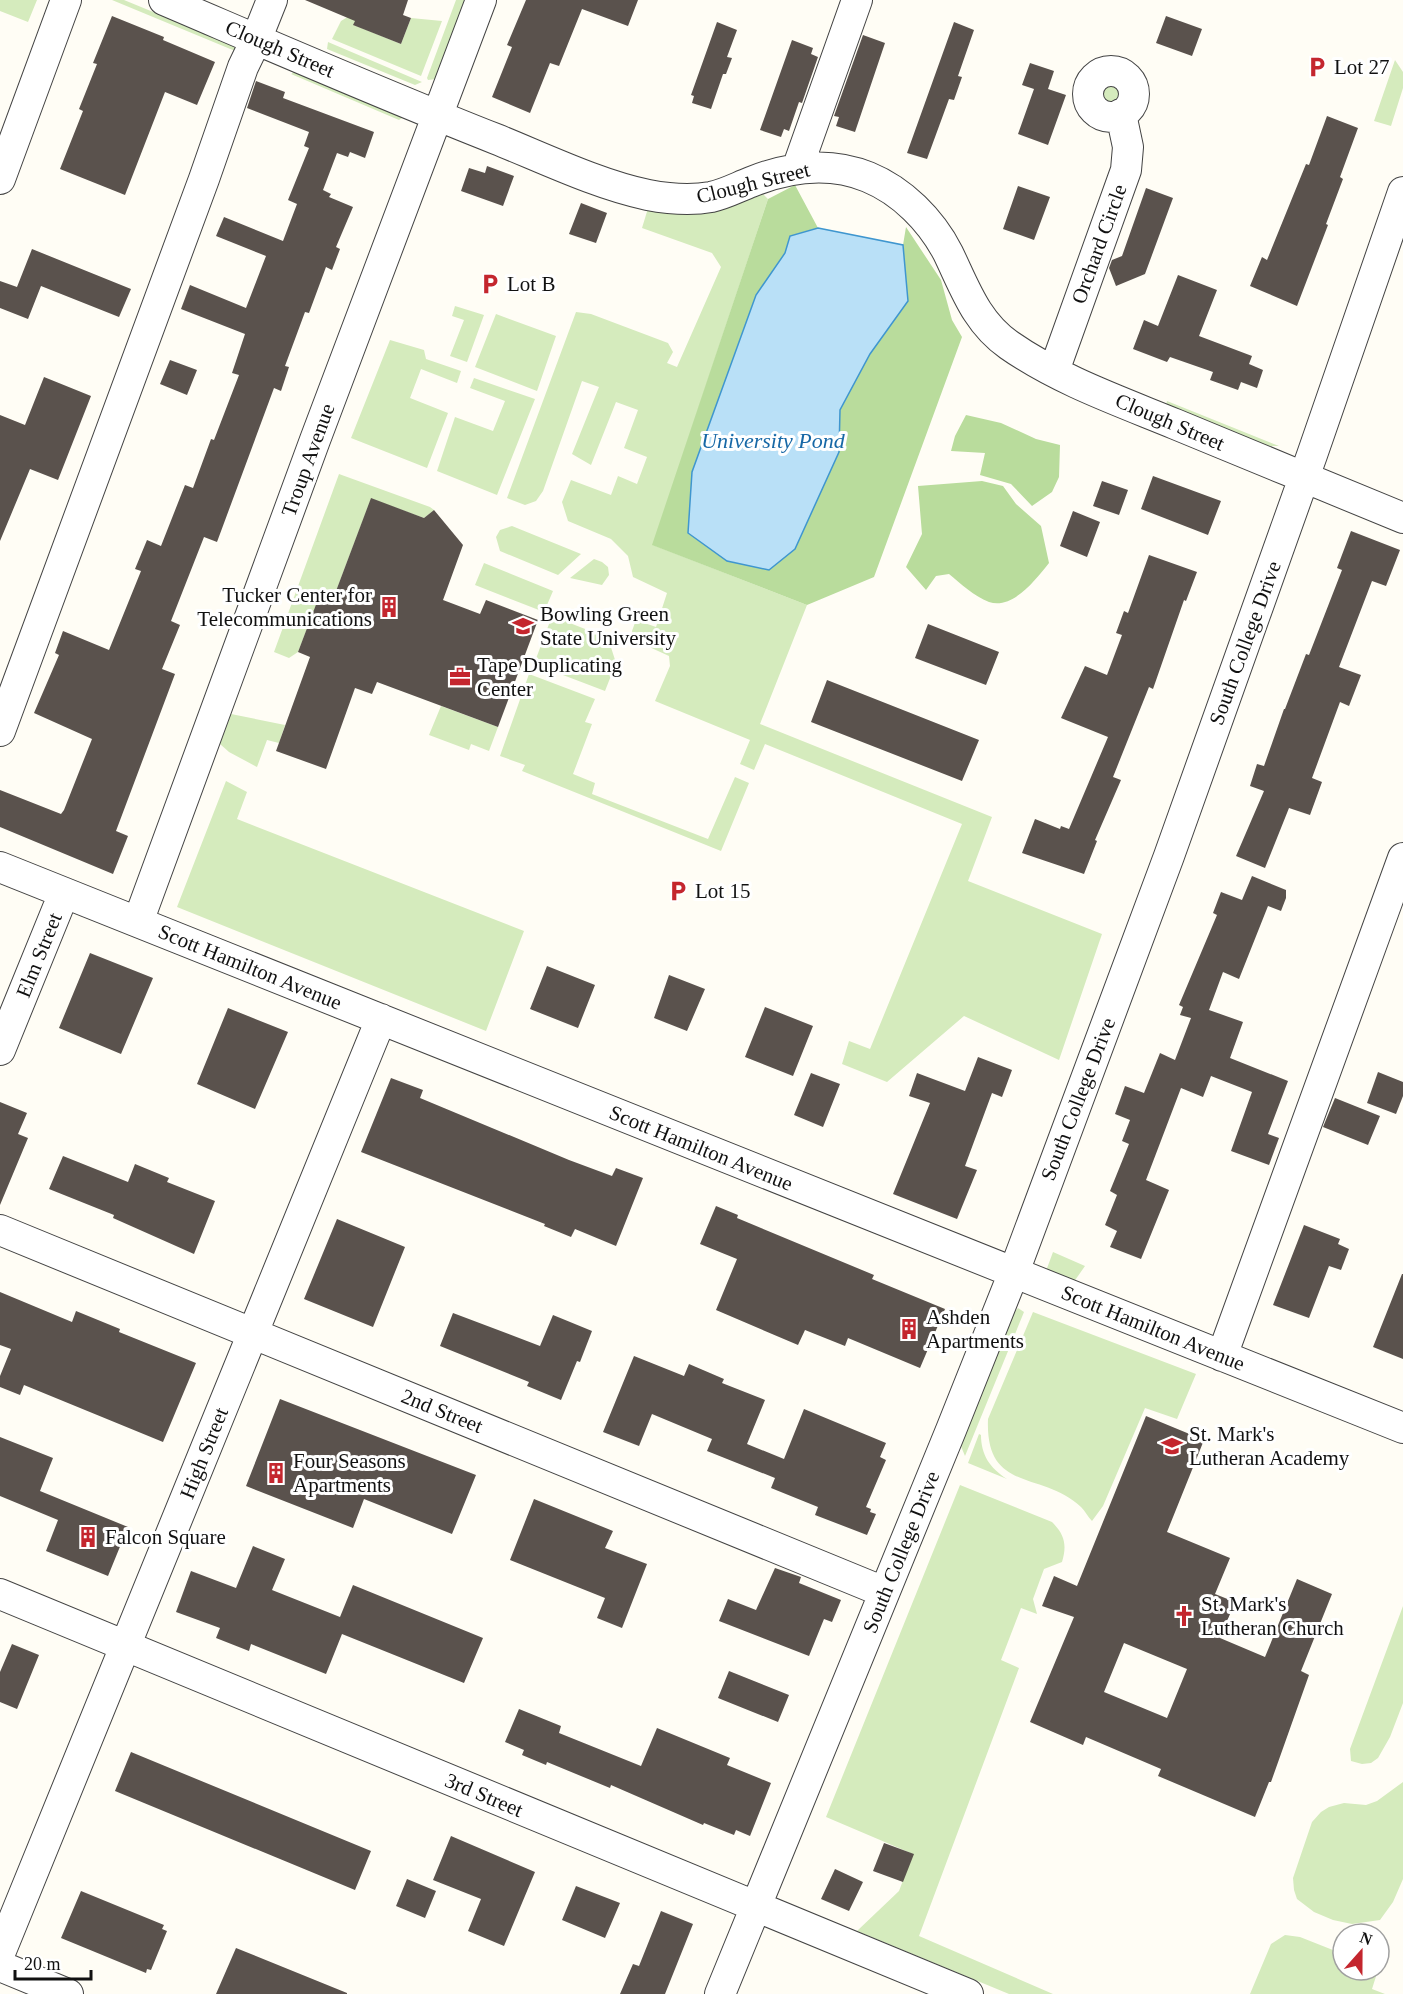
<svg xmlns="http://www.w3.org/2000/svg" width="1403" height="1994" font-family="Georgia,serif">
  <style>
    .green { fill: #d5ebbd }
    .forest { fill: #b9dc9c }
    .water { fill: #b9e0f7; stroke: #3f96cf; stroke-width: 1.5 }
    .building { fill: #5a524d; fill-rule: evenodd }
    .lines { fill: none; stroke-linecap: round; stroke-linejoin: round }
    .minor-casing { stroke: #444; stroke-width: 32 }
    .minor { stroke: #fff; stroke-width: 30 }
    .labels { text-anchor: middle; dominant-baseline: central; stroke-width: 6; stroke-linejoin: round; paint-order: stroke }
    .street-label { font-size: 21px; fill: #111; stroke: #fff }
    .poi-label { font-size: 21px; fill: #111; stroke: #fff; text-anchor: start }
    .water-label { font-size: 22px; font-style: italic; fill: #1768a6; stroke: #fff }
  </style>
  <rect width="100%" height="100%" fill="#fffdf5"/>
  <path class="green" d="M 0,0 L 37,0 L 28,22 L 0,11 Z
    M 112,0 L 124,0 L 241,48 L 240,53 Z
    M 456,0 L 466,0 L 436,79 L 428,80 L 427,78 Z
    M 359,10 L 354,25 L 401,44 L 411,18 L 442,21 L 421,76 L 332,39 L 341,21 Z
    M 328,42 L 422,82 L 415,85 L 327,49 Z
    M 1395,60 L 1403,72 L 1403,88 L 1391,126 L 1374,121 Z
    M 296,71 L 400,115 L 402,118 L 399,120 L 291,74 Z
    M1095 92a16 16 0 1 1 32 0a16 16 0 1 1-32 0Z
    M 759,190 L 768,199 L 653,545 L 807,605 L 760,724 L 992,817 L 968,881 L 1102,934 L 1059,1060 L 964,1016 L 887,1082 L 842,1064 L 849,1041 L 870,1049 L 962,824 L 765,744 L 754,770 L 740,764 L 750,740 L 655,701 L 670,666 L 669,656 L 634,640 L 632,631 L 636,620 L 656,627 L 667,593 L 633,577 L 628,556 L 611,539 L 568,521 L 562,502 L 571,480 L 611,495 L 618,476 L 637,484 L 647,457 L 624,448 L 638,410 L 616,402 L 591,465 L 572,454 L 599,387 L 582,381 L 543,491 L 536,501 L 525,505 L 507,498 L 576,312 L 591,314 L 668,343 L 673,352 L 667,363 L 677,367 L 721,267 L 712,253 L 642,228 L 649,205 Z
    M 455,306 L 484,315 L 467,362 L 450,356 L 464,320 L 452,316 Z
    M 496,314 L 556,336 L 537,391 L 475,367 Z
    M 390,340 L 424,350 L 426,359 L 461,371 L 457,383 L 421,369 L 410,398 L 448,413 L 427,468 L 351,438 Z
    M 474,378 L 535,399 L 497,495 L 437,471 L 455,417 L 493,431 L 505,401 L 470,388 Z
    M 1167,401 L 1279,446 L 1262,446 L 1166,405 Z
    M 339,474 L 430,507 L 434,510 L 424,518 L 371,499 L 333,599 L 320,595 L 298,652 L 289,658 L 274,652 Z
    M 512,526 L 581,554 L 558,575 L 500,551 L 496,537 L 500,530 Z
    M 594,559 L 602,562 L 608,567 L 609,575 L 602,585 L 570,578 Z
    M 484,563 L 553,591 L 544,612 L 475,585 Z
    M 552,616 L 608,638 L 616,663 L 605,691 L 534,664 Z
    M 529,674 L 595,699 L 585,722 L 592,724 L 573,774 L 595,783 L 592,794 L 708,839 L 735,777 L 749,783 L 721,851 L 522,771 L 525,765 L 500,756 Z
    M 441,706 L 498,727 L 489,751 L 471,744 L 469,750 L 429,735 Z
    M 231,714 L 285,725 L 279,743 L 267,740 L 257,767 L 229,752 L 220,744 Z
    M 226,781 L 247,792 L 237,819 L 524,931 L 486,1031 L 177,907 Z
    M 1053,1252 L 1085,1266 L 1071,1286 L 1046,1271 Z
    M 1018,1308 L 1024,1312 L 965,1456 L 960,1444 L 1013,1314 Z
    M 1033,1312 L 1196,1374 L 1177,1419 L 1145,1408 L 1103,1506 L 1092,1521 C 1088,1517 1085,1511 1081,1507 C 1042,1470 985,1494 988,1419 Z
    M 979,1434 L 981,1435 C 981,1455 990,1468 1007,1479 L 968,1463 Z
    M 960,1485 L 1052,1522 C 1065,1535 1067,1545 1062,1562 L 1044,1569 L 1033,1599 L 1037,1614 L 1021,1608 L 1001,1660 L 1019,1668 L 919,1936 L 1053,1994 L 1009,1994 L 857,1931 L 899,1891 L 913,1854 L 826,1817 Z
    M 1403,1606 L 1403,1703 L 1390,1737 L 1378,1758 L 1371,1763 L 1362,1764 L 1351,1761 L 1350,1749 Z
    M 1403,1782 L 1403,1879 L 1393,1902 L 1380,1920 L 1352,1924 L 1333,1920 L 1314,1912 L 1297,1899 L 1294,1890 L 1293,1878 L 1312,1822 L 1321,1812 L 1329,1807 L 1344,1803 L 1366,1805 L 1377,1801 Z
    M 1285,1935 L 1300,1937 L 1343,1954 L 1343,1970 L 1378,1970 L 1372,1989 L 1385,1994 L 1250,1994 L 1271,1944 Z"/>
  <path class="forest" d="M 795,185 L 818,228 L 790,236 L 786,253 L 756,295 L 692,472 L 839,452 L 840,410 L 870,354 L 908,301 L 903,245 L 906,227 L 941,280 L 952,320 L 962,337 L 874,577 L 807,605 L 652,545 L 768,199 Z
    M 966,415 L 1001,423 L 1036,439 L 1060,445 L 1059,477 L 1052,492 L 1032,506 L 1011,484 L 980,475 L 985,453 L 951,451 L 955,436 Z
    M 982,481 L 1003,486 L 1016,504 L 1041,526 L 1049,563 C 1036,579 1013,610 989,602 C 974,596 961,584 949,574 L 936,576 L 926,590 L 906,567 L 922,534 L 918,486 Z"/>
  <path class="water" d="M 818,228 L 903,245 L 908,301 L 870,354 L 840,410 L 839,452 L 795,549 L 769,570 L 727,561 L 688,533 L 692,472 L 756,295 L 785,253 L 790,236 Z"/>
  <path class="building" d="M 305,0 L 408,0 L 403,15 L 411,18 L 401,44 L 353,25 L 355,21 Z
    M 526,0 L 638,0 L 628,26 L 582,9 L 559,66 L 550,63 L 530,113 L 492,97 L 512,47 L 507,45 Z
    M 112,16 L 164,37 L 163,40 L 215,62 L 197,105 L 165,92 L 125,195 L 60,169 L 83,111 L 79,109 L 97,64 L 93,63 Z
    M 1166,16 L 1202,29 L 1192,56 L 1156,43 Z
    M 717,22 L 737,30 L 727,57 L 732,58 L 726,74 L 723,74 L 711,109 L 692,103 L 694,96 L 691,95 Z
    M 954,22 L 974,30 L 958,76 L 962,77 L 954,100 L 949,99 L 927,159 L 907,153 Z
    M 863,35 L 885,43 L 855,132 L 836,126 L 839,117 L 834,116 Z
    M 792,40 L 813,48 L 811,54 L 818,57 L 802,103 L 799,102 L 789,131 L 784,129 L 781,137 L 760,130 Z
    M 1030,63 L 1054,71 L 1048,89 L 1066,95 L 1048,145 L 1018,134 L 1034,89 L 1022,85 Z
    M 256,81 L 285,92 L 283,98 L 374,132 L 365,158 L 350,152 L 348,157 L 337,153 L 323,190 L 331,194 L 329,197 L 353,207 L 336,247 L 340,249 L 332,270 L 326,267 L 309,313 L 305,312 L 285,366 L 289,367 L 281,391 L 274,388 L 217,542 L 204,537 L 171,621 L 180,625 L 162,669 L 175,674 L 116,831 L 128,836 L 113,874 L 0,827 L 0,790 L 61,814 L 64,810 L 92,739 L 34,713 L 59,655 L 55,653 L 63,631 L 109,650 L 141,571 L 135,569 L 147,540 L 161,546 L 185,485 L 193,488 L 211,439 L 214,440 L 239,375 L 232,373 L 245,334 L 181,309 L 190,285 L 246,308 L 266,256 L 216,236 L 224,217 L 283,241 L 297,204 L 288,200 L 309,148 L 304,146 L 309,132 L 247,108 Z
    M 1327,116 L 1358,128 L 1340,177 L 1343,179 L 1326,224 L 1328,225 L 1297,306 L 1250,286 L 1262,257 L 1267,260 L 1306,164 L 1309,165 Z
    M 487,166 L 514,176 L 503,206 L 461,191 L 469,168 L 485,173 Z
    M 1018,186 L 1050,197 L 1034,240 L 1003,229 Z
    M 1146,188 L 1173,198 L 1145,274 L 1116,286 L 1109,268 L 1112,260 L 1122,256 Z
    M 581,203 L 607,213 L 596,243 L 569,234 Z
    M 32,249 L 131,289 L 119,317 L 41,286 L 28,319 L 0,308 L 0,281 L 17,287 Z
    M 1178,275 L 1217,290 L 1199,336 L 1252,356 L 1249,364 L 1263,370 L 1257,388 L 1241,382 L 1238,390 L 1210,380 L 1213,372 L 1170,357 L 1167,362 L 1133,349 L 1144,320 L 1158,326 Z
    M 170,360 L 197,370 L 187,395 L 160,384 Z
    M 44,377 L 91,396 L 58,480 L 30,469 L 0,541 L 0,415 L 25,425 Z
    M 1153,476 L 1221,501 L 1208,535 L 1141,509 Z
    M 1102,481 L 1128,490 L 1119,515 L 1093,506 Z
    M 371,498 L 424,518 L 434,510 L 463,545 L 443,600 L 480,614 L 486,600 L 538,620 L 498,727 L 377,682 L 372,694 L 355,688 L 326,769 L 276,751 L 310,657 L 298,652 L 320,594 L 333,599 Z
    M 1073,511 L 1100,522 L 1087,557 L 1060,546 Z
    M 1351,531 L 1400,550 L 1386,586 L 1372,581 L 1339,667 L 1361,675 L 1349,706 L 1340,702 L 1312,778 L 1322,782 L 1310,815 L 1289,808 L 1265,868 L 1236,856 L 1264,791 L 1250,786 L 1257,764 L 1264,766 L 1284,709 L 1285,709 L 1306,654 L 1309,655 L 1342,570 L 1337,568 Z
    M 1149,555 L 1197,572 L 1186,601 L 1184,600 L 1153,689 L 1149,687 L 1113,777 L 1121,780 L 1095,840 L 1097,841 L 1084,874 L 1022,853 L 1035,819 L 1060,829 L 1061,826 L 1069,829 L 1108,737 L 1061,718 L 1085,666 L 1107,675 L 1122,635 L 1116,633 L 1124,611 L 1128,613 Z
    M 928,624 L 999,652 L 986,685 L 915,658 Z
    M 827,680 L 979,740 L 962,781 L 811,722 Z
    M 1252,876 L 1286,890 L 1286,898 L 1281,911 L 1268,906 L 1239,979 L 1223,972 L 1209,1010 L 1243,1022 L 1230,1058 L 1288,1081 L 1268,1134 L 1279,1138 L 1269,1165 L 1231,1151 L 1252,1092 L 1211,1076 L 1203,1097 L 1181,1088 L 1146,1180 L 1169,1190 L 1141,1259 L 1110,1247 L 1117,1231 L 1105,1225 L 1117,1195 L 1110,1191 L 1129,1144 L 1122,1141 L 1130,1120 L 1115,1114 L 1125,1086 L 1144,1093 L 1160,1053 L 1175,1060 L 1191,1018 L 1180,1015 L 1183,1007 L 1179,1005 L 1217,915 L 1213,913 L 1221,892 L 1242,900 Z
    M 90,953 L 153,978 L 121,1054 L 59,1028 Z
    M 547,966 L 595,985 L 578,1028 L 530,1009 Z
    M 669,975 L 705,989 L 687,1031 L 654,1018 Z
    M 765,1007 L 813,1026 L 793,1076 L 745,1057 Z
    M 228,1008 L 288,1032 L 255,1109 L 197,1084 Z
    M 978,1057 L 1012,1070 L 1002,1097 L 992,1093 L 965,1166 L 977,1170 L 957,1219 L 893,1194 L 930,1103 L 909,1096 L 917,1073 L 965,1091 Z
    M 1378,1072 L 1403,1082 L 1403,1096 L 1396,1114 L 1367,1103 Z
    M 811,1073 L 840,1084 L 823,1127 L 794,1115 Z
    M 391,1078 L 423,1090 L 420,1098 L 569,1160 L 612,1176 L 616,1168 L 643,1178 L 616,1246 L 575,1229 L 571,1237 L 544,1226 L 545,1224 L 361,1152 Z
    M 1335,1098 L 1380,1116 L 1368,1145 L 1323,1127 Z
    M 0,1102 L 27,1113 L 18,1134 L 28,1138 L 0,1205 Z
    M 63,1156 L 128,1182 L 135,1164 L 169,1178 L 167,1182 L 215,1201 L 194,1254 L 113,1218 L 114,1215 L 49,1189 Z
    M 716,1206 L 738,1215 L 737,1218 L 874,1275 L 872,1279 L 945,1309 L 920,1368 L 848,1338 L 845,1346 L 805,1330 L 798,1345 L 716,1310 L 737,1259 L 700,1244 Z
    M 337,1219 L 405,1247 L 373,1327 L 304,1299 Z
    M 1304,1225 L 1340,1239 L 1338,1244 L 1349,1249 L 1341,1270 L 1329,1266 L 1309,1318 L 1273,1305 Z
    M 1402,1274 L 1403,1274 L 1403,1359 L 1373,1347 Z
    M 0,1292 L 72,1322 L 76,1311 L 120,1329 L 119,1332 L 196,1363 L 163,1442 L 24,1385 L 20,1395 L 0,1387 L 0,1376 L 11,1349 L 0,1345 Z
    M 453,1313 L 540,1346 L 553,1315 L 592,1331 L 580,1362 L 577,1361 L 561,1400 L 527,1386 L 529,1382 L 440,1346 Z
    M 634,1356 L 684,1376 L 689,1364 L 724,1379 L 722,1383 L 765,1400 L 747,1444 L 784,1459 L 804,1409 L 886,1443 L 880,1457 L 886,1460 L 866,1507 L 871,1509 L 870,1512 L 876,1514 L 867,1535 L 815,1515 L 818,1507 L 771,1488 L 775,1478 L 707,1451 L 712,1439 L 652,1414 L 639,1446 L 603,1432 Z
    M 280,1399 L 476,1475 L 452,1534 L 364,1499 L 353,1528 L 246,1486 Z
    M 1146,1416 L 1204,1440 L 1167,1532 L 1230,1558 L 1215,1594 L 1235,1602 L 1220,1638 L 1265,1657 L 1297,1579 L 1332,1594 L 1301,1671 L 1309,1675 L 1271,1782 L 1269,1782 L 1255,1817 L 1158,1776 L 1161,1769 L 1086,1737 L 1083,1745 L 1030,1722 L 1074,1617 L 1042,1606 L 1054,1576 L 1077,1586 ZM 1124,1643 L 1187,1669 L 1167,1718 L 1104,1692 Z
    M 0,1437 L 53,1458 L 40,1491 L 128,1527 L 108,1576 L 46,1551 L 58,1520 L 0,1496 Z
    M 534,1499 L 613,1531 L 605,1548 L 647,1564 L 622,1628 L 597,1618 L 605,1598 L 510,1560 Z
    M 253,1546 L 285,1559 L 272,1590 L 340,1617 L 353,1585 L 483,1638 L 464,1683 L 342,1634 L 326,1674 L 251,1644 L 249,1651 L 216,1638 L 220,1628 L 176,1612 L 191,1571 L 236,1588 Z
    M 775,1568 L 801,1577 L 799,1583 L 841,1600 L 832,1622 L 824,1619 L 809,1656 L 719,1621 L 728,1599 L 756,1610 Z
    M 12,1644 L 39,1655 L 17,1709 L 0,1702 L 0,1672 Z
    M 729,1671 L 789,1695 L 778,1722 L 718,1698 Z
    M 519,1709 L 561,1726 L 559,1733 L 641,1766 L 657,1728 L 730,1758 L 727,1765 L 771,1783 L 750,1836 L 736,1830 L 734,1835 L 704,1823 L 703,1825 L 611,1785 L 610,1788 L 547,1762 L 546,1765 L 522,1755 L 524,1750 L 505,1742 Z
    M 131,1752 L 371,1851 L 355,1890 L 115,1791 Z
    M 451,1836 L 535,1872 L 504,1946 L 468,1931 L 481,1899 L 433,1880 Z
    M 884,1843 L 914,1854 L 903,1882 L 873,1871 Z
    M 835,1869 L 863,1882 L 849,1911 L 821,1899 Z
    M 407,1879 L 436,1891 L 425,1918 L 396,1906 Z
    M 576,1886 L 620,1903 L 605,1938 L 562,1920 Z
    M 81,1891 L 164,1925 L 162,1929 L 167,1931 L 151,1970 L 147,1969 L 146,1973 L 61,1938 Z
    M 661,1911 L 693,1924 L 665,1994 L 620,1994 L 633,1964 L 639,1966 Z
    M 236,1948 L 347,1993 L 347,1994 L 216,1994 Z"/>
  <g class="lines">
    <defs>
      <path id="minor" d="M 164,0 C 274,47 384,95 496,139 C 543,158 599,185 648,195 C 669,199 690,201 711,197 C 725,194 738,187 751,182 C 788,167 829,161 868,177 C 902,191 931,220 948,253 C 965,288 976,322 1009,345 C 1059,380 1119,401 1175,424 C 1251,455 1327,487 1403,518
        M1088 94a23 23 0 1 1 46 0a23 23 0 1 1-46 0Z
        M 797,169 L 857,0
        M 0,179 L 66,0
        M 1054,371 L 1126,170 L 1128,147 L 1121,114
        M 0,731 L 204,179 L 243,67 L 256,40 L 272,0
        M 0,867 L 1403,1428
        M 138,922 L 315,440 L 481,0
        M 0,1050 L 64,893
        M 0,1230 L 884,1592
        M 1222,1356 L 1403,858
        M 0,1594 L 968,1994
        M 0,1953 L 381,1019
        M 0,1966 L 68,1994
        M 720,1994 L 951,1430 L 1014,1272 L 1169,856 L 1312,455 L 1403,192"/>
    </defs>
    <use href="#minor" class="minor-casing"/>
    <use href="#minor" class="minor"/>
  </g>
  <defs>
    <symbol id="parking-bare" viewBox="-9 -9 18 18"><path d="M-3.5-5.5H1a3.5 3.5 0 0 1 0 7H-1V5.5H-3.5ZM-1-3.4V-.6H.8a1.4 1.4 0 0 0 0-2.8Z" fill="#c4262e" stroke="#fff" stroke-width="2.5" paint-order="stroke"/></symbol>
    <symbol id="building-bare" viewBox="-9 -9 18 18"><path d="M-4-6H4V6H1V3H-1V6H-4ZM-2.5-4.3h1.7v1.8h-1.7ZM.8-4.3h1.7v1.8H.8ZM-2.5-1h1.7V.8h-1.7ZM.8-1h1.7V.8H.8Z" fill="#c4262e" stroke="#fff" stroke-width="2.5" paint-order="stroke"/></symbol>
    <symbol id="university-bare" viewBox="-9 -9 18 18"><path d="M0-5L7-2L0 1L-7-2ZM-4 1L0 2.5L4 1V4Q0 6-4 4Z" fill="#c4262e" stroke="#fff" stroke-width="2.5" paint-order="stroke"/></symbol>
    <symbol id="office-bare" viewBox="-9 -9 18 18"><path d="M-6-3h4V-5.5h4V-3h4V5H-6ZM-1-4.5V-3h2v-1.5ZM-6 0V1H6V0Z" fill="#c4262e" stroke="#fff" stroke-width="2.5" paint-order="stroke"/></symbol>
    <symbol id="school-bare" viewBox="-9 -9 18 18"><path d="M0-5L7-2L0 1L-7-2ZM-4 1L0 2.5L4 1V4Q0 6-4 4Z" fill="#c4262e" stroke="#fff" stroke-width="2.5" paint-order="stroke"/></symbol>
    <symbol id="church-bare" viewBox="-9 -9 18 18"><path d="M-1.2-6h2.4v3.5h3.3v2.4h-3.3V6h-2.4V-.1h-3.3v-2.4h3.3Z" fill="#c4262e" stroke="#fff" stroke-width="2.5" paint-order="stroke"/></symbol>
  </defs>
  <g fill-rule="evenodd">
    <use href="#parking-bare" x="1302" y="52" width="30" height="30"/>
    <use href="#parking-bare" x="475" y="269" width="30" height="30"/>
    <use href="#building-bare" x="374" y="592" width="30" height="30"/>
    <use href="#university-bare" x="508" y="611" width="30" height="30"/>
    <use href="#office-bare" x="445" y="662" width="30" height="30"/>
    <use href="#parking-bare" x="663" y="876" width="30" height="30"/>
    <use href="#building-bare" x="894" y="1314" width="30" height="30"/>
    <use href="#school-bare" x="1157" y="1431" width="30" height="30"/>
    <use href="#building-bare" x="261" y="1458" width="30" height="30"/>
    <use href="#building-bare" x="73" y="1522" width="30" height="30"/>
    <use href="#church-bare" x="1169" y="1601" width="30" height="30"/>
  </g>
  <g class="labels">
    <g class="street-label">
      <text transform="translate(280 49) rotate(23)">Clough Street</text>
      <text transform="translate(753 183) rotate(-14)">Clough Street</text>
      <text transform="translate(1099 244) rotate(-70)">Orchard Circle</text>
      <text transform="translate(1170 422) rotate(23)">Clough Street</text>
      <text transform="translate(308 460) rotate(-70)">Troup Avenue</text>
      <text transform="translate(1245 643) rotate(-70)">South College Drive</text>
      <text transform="translate(39 955) rotate(-68)">Elm Street</text>
      <text transform="translate(250 967) rotate(22)">Scott Hamilton Avenue</text>
      <text transform="translate(1078 1099) rotate(-69)">South College Drive</text>
      <text transform="translate(701 1148) rotate(22)">Scott Hamilton Avenue</text>
      <text transform="translate(1153 1328) rotate(22)">Scott Hamilton Avenue</text>
      <text transform="translate(442 1411) rotate(22)">2nd Street</text>
      <text transform="translate(204 1453) rotate(-68)">High Street</text>
      <text transform="translate(901 1552) rotate(-68)">South College Drive</text>
      <text transform="translate(484 1795) rotate(23)">3rd Street</text>
    </g>
    <g class="poi-label">
      <text x="1334" y="67">Lot 27</text>
      <text x="507" y="284">Lot B</text>
      <text x="372" y="595" text-anchor="end">Tucker Center for<tspan x="372" dy="24">Telecommunications</tspan></text>
      <text x="540" y="614">Bowling Green<tspan x="540" dy="24">State University</tspan></text>
      <text x="477" y="665">Tape Duplicating<tspan x="477" dy="24">Center</tspan></text>
      <text x="695" y="891">Lot 15</text>
      <text x="926" y="1317">Ashden<tspan x="926" dy="24">Apartments</tspan></text>
      <text x="1189" y="1434">St. Mark's<tspan x="1189" dy="24">Lutheran Academy</tspan></text>
      <text x="293" y="1461">Four Seasons<tspan x="293" dy="24">Apartments</tspan></text>
      <text x="105" y="1537">Falcon Square</text>
      <text x="1201" y="1604">St. Mark's<tspan x="1201" dy="24">Lutheran Church</tspan></text>
    </g>
    <g class="water-label">
      <text x="773" y="440">University Pond</text>
    </g>
  </g>
  <g transform="translate(1361 1952) rotate(21)"><circle r="28" fill="#ffffff" stroke="#a0a0a0" stroke-width="1.5"/>
  <path d="M0-4.5L10 22L0 15L-10 22Z" fill="#c4262e"/>
  <text y="-9" font-size="16" font-weight="bold" text-anchor="middle" fill="#111111">N</text>
  </g>
  <path d="M15 1970v9h76v-9" fill="none" stroke="#111111" stroke-width="3"/>
  <text x="24" y="1970" font-size="18" fill="#111111" stroke="#ffffff" stroke-width="4.5" paint-order="stroke">20 m</text>
</svg>
